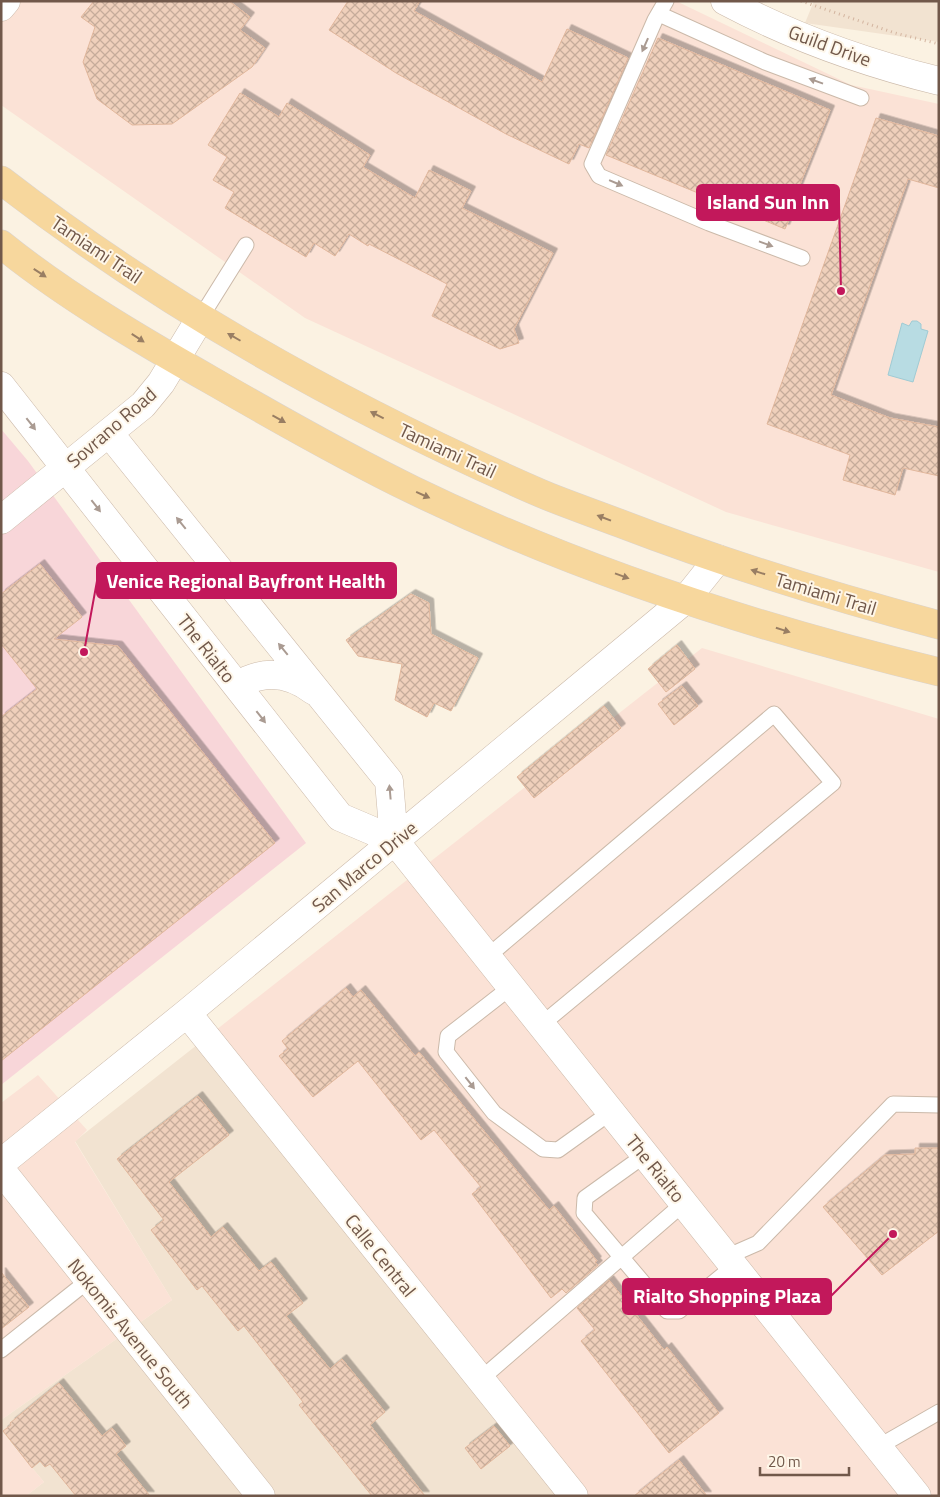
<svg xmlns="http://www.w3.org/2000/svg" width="940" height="1497" font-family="'Titillium Web',sans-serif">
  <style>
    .residential { fill: #f2e3d1 }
    .commercial { fill: #fbe2d6 }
    .medical { fill: #f8d6d9 }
    .water { fill: #b8dce3; stroke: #9fcbd4 }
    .building { fill: url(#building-cross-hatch); stroke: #e1b79c; filter: url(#shadow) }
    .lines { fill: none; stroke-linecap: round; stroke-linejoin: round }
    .service-casing { stroke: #cbb9a9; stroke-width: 17 }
    .minor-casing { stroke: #cbb9a9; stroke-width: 29 }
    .primary-casing { stroke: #dad4d0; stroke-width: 29 }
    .path { stroke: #d3b49f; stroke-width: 3; stroke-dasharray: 1 4; stroke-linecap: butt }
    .service { stroke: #fff; stroke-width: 15 }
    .minor { stroke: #fff; stroke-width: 28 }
    .primary { stroke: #f7d79d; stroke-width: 28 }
    .oneway { fill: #aa9b92 }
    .oneway2 { fill: #997e63 }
    .labels { text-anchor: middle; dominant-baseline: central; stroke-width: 4; stroke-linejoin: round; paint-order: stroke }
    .street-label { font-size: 19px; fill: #71584a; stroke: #fef6e8 }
    .leader { fill: none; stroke: #c2185b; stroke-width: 2 }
    .callout-dot { fill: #c2185b; stroke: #fef6e8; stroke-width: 2 }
    .callout { fill: #c2185b; stroke: #c2185b; stroke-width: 2 }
    .callout-label { font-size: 20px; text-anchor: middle; font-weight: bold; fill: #fff }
  </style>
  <defs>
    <pattern id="building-cross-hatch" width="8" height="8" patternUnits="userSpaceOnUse" patternTransform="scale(1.25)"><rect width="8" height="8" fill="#efd0bb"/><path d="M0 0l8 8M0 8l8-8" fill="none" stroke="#c6ac9a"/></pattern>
    <filter id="shadow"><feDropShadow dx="4.5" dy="-4.5" stdDeviation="0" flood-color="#0004"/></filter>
  </defs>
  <rect width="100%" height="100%" fill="#fbf2e2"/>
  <path class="residential" d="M 814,1 L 939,1 L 939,42 L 805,23 Z
    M 216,1030 L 582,1496 L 26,1496 L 44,1482 L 1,1431 L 1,1420 L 172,1300 L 75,1141 Z"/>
  <path class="commercial" d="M 1,1 L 676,1 L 851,85 L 939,104 L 939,572 L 726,512 L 305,318 L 1,105 Z
    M 702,648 L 939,719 L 939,1496 L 582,1496 L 216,1030 Z
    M 38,1075 L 87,1130 L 75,1142 L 172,1300 L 1,1420 L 1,1103 Z
    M 1,1431 L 44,1482 L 26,1496 L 1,1496 Z"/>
  <path class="medical" d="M 1,429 L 28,461 L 306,843 L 1,1085 Z"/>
  <path class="water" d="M 912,321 L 917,321 L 921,324 L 921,329 L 928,331 L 913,382 L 888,375 L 902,323 L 909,326 Z"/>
  <path class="building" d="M 94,1 L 229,1 L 250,17 L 240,30 L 265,48 L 252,67 L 172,124 L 132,125 L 97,99 L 83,62 L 95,27 L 81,17 Z
    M 348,1 L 420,1 L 414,11 L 542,82 L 567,29 L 628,58 L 589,148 L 579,144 L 569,164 L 506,134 L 396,73 L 329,30 Z
    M 658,38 L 830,110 L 798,189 L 802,190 L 785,229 L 606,155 Z
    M 240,93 L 279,117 L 287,103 L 370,155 L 363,167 L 415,198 L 429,170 L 471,191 L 462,208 L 553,253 L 514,329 L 519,343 L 500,349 L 432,316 L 447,284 L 369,244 L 368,246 L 349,234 L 335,256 L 314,243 L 306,257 L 225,208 L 234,192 L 213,180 L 227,157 L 208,145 Z
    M 876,118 L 939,136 L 939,188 L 908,179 L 831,395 L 890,418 L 939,427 L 939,476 L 903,468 L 895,495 L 843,480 L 850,455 L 767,424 Z
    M 40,564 L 82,617 L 54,639 L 118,646 L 275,843 L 1,1061 L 1,717 L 37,689 L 1,644 L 1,594 Z
    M 411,594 L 429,603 L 431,634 L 478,658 L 451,711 L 434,703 L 427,717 L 395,700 L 402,664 L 358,656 L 346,640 Z
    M 677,645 L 695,669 L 666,692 L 648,669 Z
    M 682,686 L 698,706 L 674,725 L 658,704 Z
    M 604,706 L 621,728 L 534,798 L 517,777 Z
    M 346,988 L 353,997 L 361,990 L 415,1056 L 419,1052 L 549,1210 L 554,1206 L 597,1261 L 595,1262 L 598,1265 L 566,1293 L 562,1289 L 551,1298 L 472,1194 L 481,1187 L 434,1130 L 421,1140 L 358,1061 L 313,1097 L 279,1056 L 288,1049 L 282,1041 Z
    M 198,1096 L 229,1135 L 169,1182 L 211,1237 L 223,1227 L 259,1271 L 271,1262 L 303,1303 L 286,1316 L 330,1369 L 342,1359 L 385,1412 L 370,1425 L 425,1496 L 372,1496 L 299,1405 L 303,1402 L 244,1326 L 238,1331 L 202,1286 L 197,1290 L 151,1230 L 164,1220 L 117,1159 Z
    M 915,1148 L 939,1148 L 939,1231 L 882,1275 L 823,1207 L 885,1155 L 915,1154 Z
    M 1,1272 L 29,1307 L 1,1329 Z
    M 609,1280 L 664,1350 L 667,1347 L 719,1413 L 669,1453 L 581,1341 L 595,1330 L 577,1308 Z
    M 59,1383 L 102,1436 L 112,1428 L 126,1446 L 116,1454 L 150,1496 L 76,1496 L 50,1464 L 45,1467 L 40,1461 L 32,1468 L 3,1431 L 11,1425 L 10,1423 Z
    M 494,1426 L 510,1446 L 481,1469 L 465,1448 Z
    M 679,1460 L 707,1496 L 634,1496 Z"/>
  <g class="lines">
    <defs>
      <path id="service" d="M 666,1 L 655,20 L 592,164 L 599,176 L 709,223 L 802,258
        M 659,14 L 765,62 L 861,98
        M 201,317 L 246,245
        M 487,957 L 774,714 L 833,783 L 541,1025
        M 511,987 L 448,1036 L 446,1052 L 494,1113 L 543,1149 L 558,1150 L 611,1112
        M 645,1155 L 585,1198 L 584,1213 L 667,1311 L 679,1311 L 734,1266
        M 726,1257 L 758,1243 L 893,1104 L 939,1105
        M 1,1350 L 89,1280
        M 481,1379 L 684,1203
        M 878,1447 L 939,1412"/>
      <path id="minor" d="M 725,1 C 791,36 866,63 939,81
        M 1,7 L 6,1
        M 1,386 L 340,817 L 394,840 L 917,1496
        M 109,433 L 389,781 L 394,840
        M 1,520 L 143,405 L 161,383 L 201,317
        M 237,686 C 263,669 289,672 314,691
        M 187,1013 L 574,1496
        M 1,1163 L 187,1013 L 686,599 L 718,559
        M 1,1170 L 261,1496"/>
      <path id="primary" d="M 1,180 C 166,308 350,410 540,493 C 566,504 593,513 619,523 C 723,563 830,596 939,625
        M 1,244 C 65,296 144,342 216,383 C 280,420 345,457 413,490 C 578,570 760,629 939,672"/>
    </defs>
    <use href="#service" class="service-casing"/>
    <use href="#minor" class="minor-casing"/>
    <use href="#primary" class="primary-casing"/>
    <path class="path" d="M 801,1 L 895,33 L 939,44"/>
    <use href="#service" class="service"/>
    <use href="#minor" class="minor"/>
    <use href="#primary" class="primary"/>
  </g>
  <defs><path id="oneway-solid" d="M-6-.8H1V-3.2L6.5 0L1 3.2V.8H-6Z" transform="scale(1.25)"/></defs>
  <g class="oneway">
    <use href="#oneway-solid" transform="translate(645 45) rotate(114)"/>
    <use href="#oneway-solid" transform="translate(816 81) rotate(-160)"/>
    <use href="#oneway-solid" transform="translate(616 183) rotate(23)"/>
    <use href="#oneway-solid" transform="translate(766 244) rotate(20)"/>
    <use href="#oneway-solid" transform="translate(31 424) rotate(52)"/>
    <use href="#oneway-solid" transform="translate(96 506) rotate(52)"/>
    <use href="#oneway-solid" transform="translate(181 523) rotate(-129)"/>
    <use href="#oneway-solid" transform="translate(283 649) rotate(-129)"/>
    <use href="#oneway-solid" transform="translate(261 717) rotate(52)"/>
    <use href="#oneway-solid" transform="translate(390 792) rotate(-95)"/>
    <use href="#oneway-solid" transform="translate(470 1083) rotate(52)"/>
  </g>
  <g class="oneway2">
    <use href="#oneway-solid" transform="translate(40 273) rotate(33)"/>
    <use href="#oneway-solid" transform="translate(234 337) rotate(-150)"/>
    <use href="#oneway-solid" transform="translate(138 338) rotate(33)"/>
    <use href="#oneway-solid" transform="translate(377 415) rotate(-153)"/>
    <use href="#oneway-solid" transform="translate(279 419) rotate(29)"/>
    <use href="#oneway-solid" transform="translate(423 495) rotate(24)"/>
    <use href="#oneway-solid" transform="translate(604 518) rotate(-159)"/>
    <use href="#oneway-solid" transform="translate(758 572) rotate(-162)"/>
    <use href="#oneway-solid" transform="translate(622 576) rotate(20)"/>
    <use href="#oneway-solid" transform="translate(783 630) rotate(18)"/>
  </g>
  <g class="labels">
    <g class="street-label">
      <text transform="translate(830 45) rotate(20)">Guild Drive</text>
      <text transform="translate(97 249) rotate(34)">Tamiami Trail</text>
      <text transform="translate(111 427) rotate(-41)">Sovrano Road</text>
      <text transform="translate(448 450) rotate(25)">Tamiami Trail</text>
      <text transform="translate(826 593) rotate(17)">Tamiami Trail</text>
      <text transform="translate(207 648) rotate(52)">The Rialto</text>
      <text transform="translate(364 866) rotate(-40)">San Marco Drive</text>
      <text transform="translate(656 1168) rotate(51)">The Rialto</text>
      <text transform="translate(381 1255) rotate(51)">Calle Central</text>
      <text transform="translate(131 1333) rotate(51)">Nokomis Avenue South</text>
    </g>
  </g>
  <path class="leader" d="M841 291L839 202M84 652L97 581M893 1234L831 1296"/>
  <g class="callout-dot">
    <circle cx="841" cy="291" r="5"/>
    <circle cx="84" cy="652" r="5"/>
    <circle cx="893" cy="1234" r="5"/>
  </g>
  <g class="callout">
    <rect x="697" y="185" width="142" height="35" rx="5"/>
    <rect x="97" y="563" width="299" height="35" rx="5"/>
    <rect x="623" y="1279" width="208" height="35" rx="5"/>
  </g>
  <g class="callout-label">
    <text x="768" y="209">Island Sun Inn</text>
    <text x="246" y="588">Venice Regional Bayfront Health</text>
    <text x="727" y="1303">Rialto Shopping Plaza</text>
  </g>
  <rect width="940" height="1497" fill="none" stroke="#71584a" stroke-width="5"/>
  <path d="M760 1467v8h89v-8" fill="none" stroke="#71584a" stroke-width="2.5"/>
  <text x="768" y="1467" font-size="15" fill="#71584a" stroke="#fef6e8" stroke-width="4" paint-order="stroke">20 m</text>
</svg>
